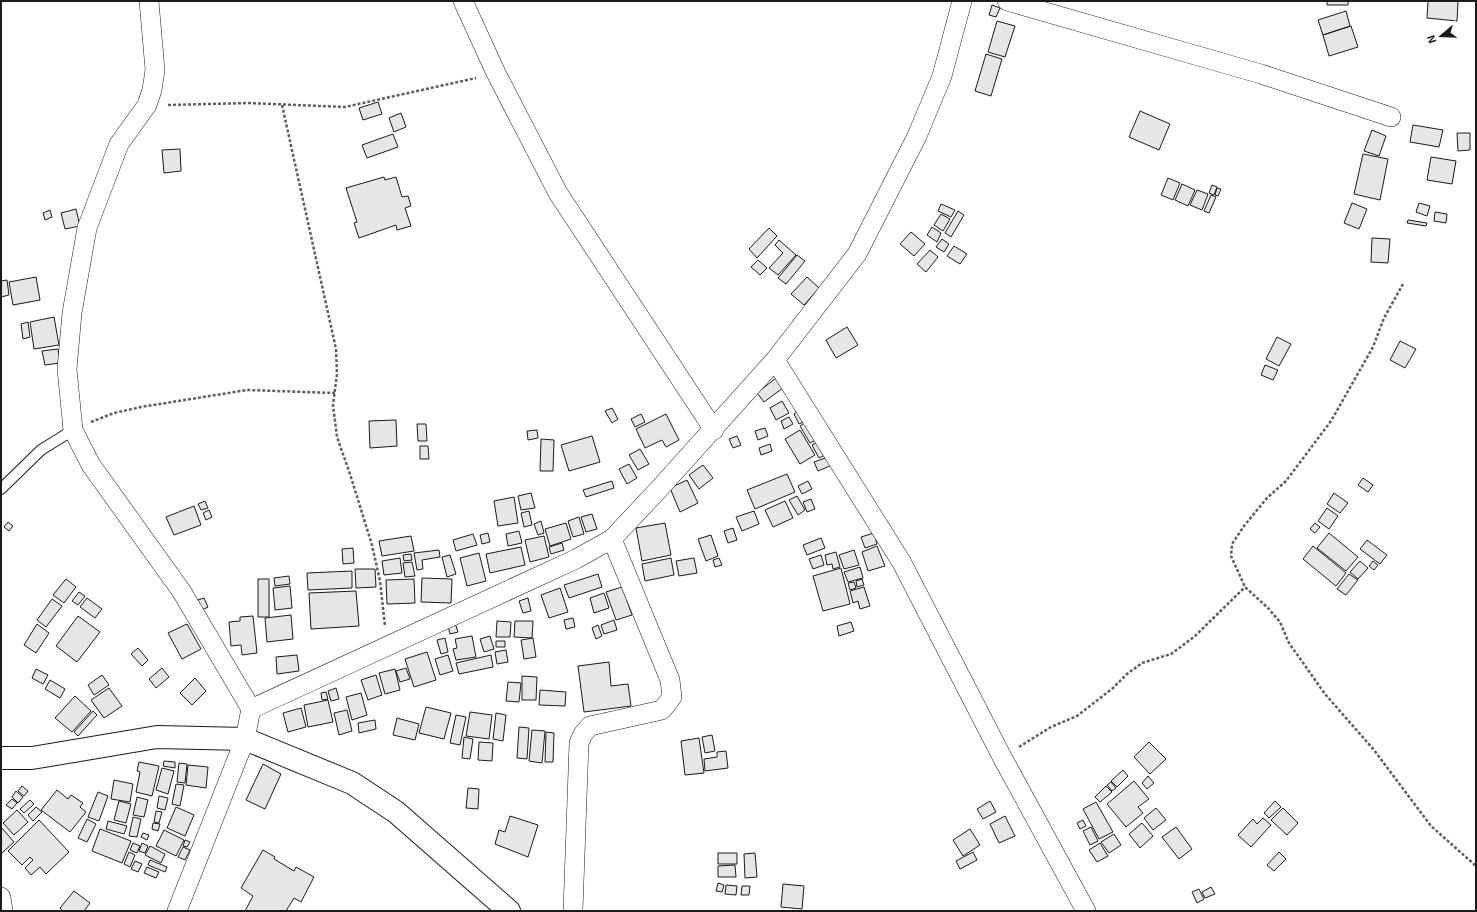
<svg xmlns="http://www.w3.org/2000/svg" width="1477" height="912" font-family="'Exo 2',sans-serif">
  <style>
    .building { fill: #e6e6e6; stroke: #1a1a1a }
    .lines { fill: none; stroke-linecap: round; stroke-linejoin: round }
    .lane-casing { stroke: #1a1a1a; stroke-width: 12 }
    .street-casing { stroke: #1a1a1a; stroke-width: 20 }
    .secondary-casing { stroke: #1a1a1a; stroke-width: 24 }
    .path { stroke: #5f5f5f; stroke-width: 2.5; stroke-dasharray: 3 2; stroke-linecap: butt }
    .lane { stroke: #fff; stroke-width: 10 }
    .street { stroke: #fff; stroke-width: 19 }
    .secondary { stroke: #fff; stroke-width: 22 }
  </style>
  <rect width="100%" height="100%" fill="#fff"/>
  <path class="building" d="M 1327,1 L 1348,1 L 1348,5 L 1327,5 Z
    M 1428,1 L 1458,1 L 1457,21 L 1427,18 Z
    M 992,5 L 1000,8 L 996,17 L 989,15 Z
    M 1346,11 L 1350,26 L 1323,35 L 1318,20 Z
    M 997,21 L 1015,26 L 1005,57 L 988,52 Z
    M 1351,26 L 1358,47 L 1329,56 L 1323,35 Z
    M 986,54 L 1002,59 L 991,96 L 975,91 Z
    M 378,102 L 382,114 L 363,120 L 359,108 Z
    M 1140,111 L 1170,124 L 1159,150 L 1129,137 Z
    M 401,113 L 406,127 L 394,132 L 389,118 Z
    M 1413,125 L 1443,130 L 1439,147 L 1410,142 Z
    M 1372,130 L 1386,136 L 1379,156 L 1364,151 Z
    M 1457,133 L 1470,133 L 1470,150 L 1458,151 Z
    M 393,134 L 398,147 L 367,158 L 362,145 Z
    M 180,149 L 181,171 L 164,173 L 162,150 Z
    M 1363,154 L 1388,159 L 1380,200 L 1354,194 Z
    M 1431,157 L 1456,161 L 1452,184 L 1427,180 Z
    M 384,177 L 385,180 L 396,177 L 402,197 L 408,196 L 411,206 L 405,208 L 411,226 L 397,230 L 396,225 L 359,238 L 354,223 L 357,222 L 346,188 Z
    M 1168,178 L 1180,183 L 1173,200 L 1161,195 Z
    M 1182,184 L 1195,190 L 1188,206 L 1175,200 Z
    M 1212,185 L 1217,187 L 1214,195 L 1209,193 Z
    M 1217,188 L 1221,189 L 1218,196 L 1215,195 Z
    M 1197,190 L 1208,194 L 1202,210 L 1190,205 Z
    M 1211,195 L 1216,197 L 1209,213 L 1204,211 Z
    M 1352,203 L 1367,209 L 1359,229 L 1344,223 Z
    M 1419,203 L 1430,206 L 1427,216 L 1416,212 Z
    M 941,204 L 955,210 L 951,217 L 938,211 Z
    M 76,209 L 80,226 L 65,229 L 61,213 Z
    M 50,210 L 52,217 L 45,220 L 43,213 Z
    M 958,211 L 964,215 L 951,237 L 945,233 Z
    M 1435,212 L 1447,214 L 1446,223 L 1434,221 Z
    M 941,214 L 950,219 L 943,231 L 934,225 Z
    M 1408,220 L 1427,223 L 1426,226 L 1407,223 Z
    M 932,227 L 941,233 L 937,242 L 927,235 Z
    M 769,228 L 777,236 L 757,258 L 749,249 Z
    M 911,232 L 925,244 L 914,256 L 900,244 Z
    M 1372,238 L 1390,239 L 1388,263 L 1371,262 Z
    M 942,239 L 949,244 L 944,252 L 936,247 Z
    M 779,240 L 796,255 L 778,275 L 769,268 L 783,253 L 775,245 Z
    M 954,246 L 967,254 L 960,264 L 947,256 Z
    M 930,250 L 938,257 L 926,272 L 917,264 Z
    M 797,255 L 805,261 L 786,284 L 778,278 Z
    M 758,260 L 767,268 L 760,275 L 751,267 Z
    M 36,277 L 40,300 L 13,305 L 9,282 Z
    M 807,277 L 819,288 L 804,305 L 791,294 Z
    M 7,280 L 9,295 L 1,297 L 1,281 Z
    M 54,317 L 59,345 L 34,349 L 30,322 Z
    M 28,322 L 30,337 L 23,339 L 21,324 Z
    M 847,327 L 858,345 L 836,358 L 826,340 Z
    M 1277,337 L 1291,344 L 1279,366 L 1266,359 Z
    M 1400,341 L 1416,349 L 1405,368 L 1390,360 Z
    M 58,349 L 60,363 L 45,365 L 42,351 Z
    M 1265,365 L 1278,370 L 1273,380 L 1261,375 Z
    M 776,378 L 783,388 L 764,402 L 757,393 Z
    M 782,401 L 789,413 L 776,420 L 770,408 Z
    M 612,408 L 618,419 L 612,423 L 605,411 Z
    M 801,409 L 807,420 L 799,424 L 794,414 Z
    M 641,414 L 645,422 L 635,427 L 631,419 Z
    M 666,414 L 679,440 L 666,447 L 662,440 L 645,448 L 636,429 Z
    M 789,417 L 793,424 L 784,429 L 781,421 Z
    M 396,420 L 397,446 L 370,448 L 369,421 Z
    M 807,421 L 817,439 L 810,443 L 800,426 Z
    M 417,424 L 426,424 L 427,441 L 418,441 Z
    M 765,428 L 768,436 L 758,440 L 755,431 Z
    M 537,430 L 538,438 L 528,440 L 527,431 Z
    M 800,430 L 815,455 L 800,464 L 785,439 Z
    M 592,436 L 600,462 L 569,471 L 561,445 Z
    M 737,436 L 741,445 L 733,448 L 729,439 Z
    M 541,439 L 554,440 L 553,471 L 540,471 Z
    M 820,441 L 827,454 L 819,458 L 812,445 Z
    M 770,444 L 772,451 L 761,455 L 759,448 Z
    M 420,446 L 428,446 L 429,459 L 420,459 Z
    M 640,449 L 649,464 L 638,470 L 629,455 Z
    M 828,457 L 832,465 L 818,471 L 814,462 Z
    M 629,464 L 637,478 L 627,484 L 619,469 Z
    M 703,465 L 713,478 L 699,489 L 689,475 Z
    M 787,474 L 795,492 L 755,509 L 747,490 Z
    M 1363,478 L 1373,485 L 1368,492 L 1358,485 Z
    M 687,480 L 698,503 L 680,512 L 670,488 Z
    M 612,481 L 614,488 L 586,497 L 583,490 Z
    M 808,481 L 812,489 L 802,494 L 798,486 Z
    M 531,493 L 535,508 L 521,510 L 518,496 Z
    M 1334,493 L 1348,503 L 1340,513 L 1327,504 Z
    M 797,496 L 805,510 L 798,515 L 789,500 Z
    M 514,497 L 518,523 L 498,526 L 494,501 Z
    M 811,499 L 815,509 L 807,512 L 803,502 Z
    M 205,501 L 208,508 L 201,510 L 198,504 Z
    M 785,501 L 793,518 L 773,527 L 765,510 Z
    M 194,506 L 201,525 L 174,535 L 166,517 Z
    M 1327,508 L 1338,516 L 1329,529 L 1318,521 Z
    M 209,510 L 212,517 L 206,520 L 203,513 Z
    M 529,511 L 532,525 L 524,527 L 521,513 Z
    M 754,511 L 759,524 L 742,531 L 736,517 Z
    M 592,514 L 597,529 L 586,532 L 581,517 Z
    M 579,517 L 584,534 L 573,537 L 568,521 Z
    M 541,521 L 544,533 L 538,535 L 534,524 Z
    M 8,522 L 13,526 L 9,531 L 4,527 Z
    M 566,523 L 571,539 L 550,546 L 545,529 Z
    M 665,523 L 671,555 L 642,561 L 636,528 Z
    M 1315,523 L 1320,527 L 1315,533 L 1310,529 Z
    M 733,528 L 737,540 L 728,543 L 724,531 Z
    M 519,531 L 522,543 L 508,546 L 506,534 Z
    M 488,533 L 490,542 L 482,544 L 480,535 Z
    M 874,533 L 877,544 L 865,548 L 861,537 Z
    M 1329,533 L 1358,557 L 1346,571 L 1317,548 Z
    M 473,534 L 477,545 L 456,551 L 453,540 Z
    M 711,535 L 718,556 L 706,561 L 698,539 Z
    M 411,536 L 414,551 L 382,556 L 379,541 Z
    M 544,536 L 549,557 L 530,562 L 525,540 Z
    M 821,538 L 825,548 L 807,555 L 803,545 Z
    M 1367,540 L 1387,555 L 1380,564 L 1360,549 Z
    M 562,543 L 564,550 L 551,554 L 549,547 Z
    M 877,546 L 885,566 L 868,571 L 862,552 Z
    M 1313,546 L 1346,573 L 1336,586 L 1303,559 Z
    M 521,547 L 525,565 L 490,573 L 486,554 Z
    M 353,548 L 354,563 L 343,564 L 342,549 Z
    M 439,550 L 440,557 L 422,560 L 423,569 L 417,570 L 414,553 Z
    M 854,550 L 859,565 L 844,569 L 839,555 Z
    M 836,552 L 840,567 L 833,569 L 832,564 L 827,565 L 825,555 Z
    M 479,553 L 486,581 L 467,586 L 460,558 Z
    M 411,554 L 412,560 L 404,561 L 403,555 Z
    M 450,555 L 456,574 L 447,577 L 442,557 Z
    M 821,555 L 824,565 L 813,569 L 809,559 Z
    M 400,558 L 402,573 L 384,575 L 382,561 Z
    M 671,558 L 674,575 L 645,581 L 642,564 Z
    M 694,558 L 697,573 L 679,576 L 676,561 Z
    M 719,558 L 722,565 L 715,567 L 713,560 Z
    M 1360,561 L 1368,568 L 1358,579 L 1350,572 Z
    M 1373,561 L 1378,565 L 1374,570 L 1369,566 Z
    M 412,562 L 415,576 L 405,577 L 403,563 Z
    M 860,567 L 863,578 L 848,582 L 844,572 Z
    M 841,568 L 850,604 L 823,611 L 813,576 Z
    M 355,569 L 375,569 L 376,587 L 356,588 Z
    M 352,571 L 352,588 L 308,590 L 307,573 Z
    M 598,574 L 602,587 L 569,598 L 564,585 Z
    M 1349,574 L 1358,580 L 1346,595 L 1337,589 Z
    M 289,576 L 290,584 L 275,586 L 274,578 Z
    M 422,578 L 452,579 L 451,603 L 421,602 Z
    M 66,579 L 76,587 L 64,603 L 53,595 Z
    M 258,579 L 269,579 L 269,617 L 258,617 Z
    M 414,579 L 415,603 L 387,604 L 386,580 Z
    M 862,579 L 864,585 L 857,587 L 856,581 Z
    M 854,582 L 856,588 L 850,590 L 848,583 Z
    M 290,586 L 292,608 L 275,610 L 273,588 Z
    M 622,587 L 632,615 L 616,620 L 606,592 Z
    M 864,587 L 870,606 L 860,609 L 858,601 L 853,603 L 850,591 Z
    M 560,588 L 568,612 L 549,618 L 541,595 Z
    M 356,591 L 359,626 L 311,629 L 309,593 Z
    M 79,592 L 85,596 L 78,605 L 72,601 Z
    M 604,593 L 609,608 L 594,613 L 590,598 Z
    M 87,598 L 102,609 L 95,618 L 80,607 Z
    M 204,598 L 208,607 L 202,610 L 198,600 Z
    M 528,598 L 531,611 L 523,613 L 519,601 Z
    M 52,599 L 62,606 L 46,627 L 37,620 Z
    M 291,615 L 293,639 L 267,642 L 265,618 Z
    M 78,616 L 100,632 L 77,662 L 56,646 Z
    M 253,616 L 257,653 L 242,655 L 241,645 L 231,646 L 229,622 L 240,621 L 240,617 Z
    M 573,618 L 575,627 L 566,629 L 564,620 Z
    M 614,620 L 617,630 L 604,634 L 601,625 Z
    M 497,621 L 511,622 L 510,637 L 496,637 Z
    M 515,621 L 533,621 L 532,638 L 514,637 Z
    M 851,622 L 854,631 L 839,636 L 837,626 Z
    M 455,623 L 458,632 L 450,634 L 448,626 Z
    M 37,624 L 49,633 L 36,653 L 24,645 Z
    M 187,624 L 201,649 L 182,659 L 168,633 Z
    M 598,625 L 602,636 L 596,639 L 592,628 Z
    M 472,636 L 476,657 L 456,660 L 453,649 L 457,648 L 455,639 Z
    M 490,636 L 494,649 L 484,652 L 480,639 Z
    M 445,638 L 448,652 L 441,654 L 437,640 Z
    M 533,638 L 536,657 L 524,659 L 521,640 Z
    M 496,641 L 505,641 L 505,647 L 496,647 Z
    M 138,648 L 148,660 L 142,666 L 131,654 Z
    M 506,650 L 508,662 L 497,664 L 495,652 Z
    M 427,652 L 436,680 L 414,687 L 405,659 Z
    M 297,655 L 299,671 L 277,674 L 276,657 Z
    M 448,655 L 453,671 L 440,675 L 435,659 Z
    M 491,655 L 493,667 L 459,674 L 456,663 Z
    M 609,662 L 611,686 L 628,684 L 631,706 L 584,712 L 578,666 Z
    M 162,668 L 169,677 L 156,688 L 149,679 Z
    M 406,668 L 410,679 L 400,682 L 396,671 Z
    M 36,669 L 48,675 L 43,684 L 32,678 Z
    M 395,669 L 400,690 L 385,694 L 379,673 Z
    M 102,675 L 109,685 L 94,695 L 88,685 Z
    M 376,675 L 382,695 L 368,700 L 361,680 Z
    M 522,676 L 537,677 L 536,700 L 522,700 Z
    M 195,678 L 206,691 L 192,705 L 180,693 Z
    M 50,680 L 65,689 L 60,698 L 45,689 Z
    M 508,682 L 521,683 L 519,702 L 506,701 Z
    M 109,688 L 122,706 L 104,718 L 91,700 Z
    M 336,688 L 339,699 L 331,701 L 328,691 Z
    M 540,690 L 566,692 L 565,706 L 539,705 Z
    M 326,692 L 328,699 L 322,700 L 321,693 Z
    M 361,693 L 367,715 L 352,720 L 346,697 Z
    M 75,696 L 91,711 L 72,732 L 55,718 Z
    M 328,700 L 333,722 L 308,727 L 304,705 Z
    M 426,707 L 451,713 L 444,739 L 419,733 Z
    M 301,708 L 306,727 L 288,732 L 283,713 Z
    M 347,710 L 352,731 L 339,735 L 334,713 Z
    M 93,711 L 97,715 L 78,736 L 74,732 Z
    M 470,712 L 492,715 L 489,739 L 466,736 Z
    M 496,713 L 506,715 L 503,741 L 493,739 Z
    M 456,715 L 466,717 L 460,745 L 450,743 Z
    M 397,718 L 419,724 L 415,740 L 393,735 Z
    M 375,720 L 376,729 L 359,733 L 358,723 Z
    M 519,727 L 529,728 L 527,759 L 517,758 Z
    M 532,730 L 545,731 L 542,763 L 529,761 Z
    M 546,732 L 554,733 L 553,762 L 545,762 Z
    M 712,735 L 715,751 L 705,753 L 702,737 Z
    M 464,737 L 473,739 L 470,759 L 462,758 Z
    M 699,738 L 704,773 L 685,775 L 681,741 Z
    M 479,742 L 493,743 L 492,761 L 478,760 Z
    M 1149,742 L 1166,759 L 1150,774 L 1134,757 Z
    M 726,751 L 728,768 L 705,771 L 704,759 L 717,757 L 717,752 Z
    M 164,761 L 175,762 L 175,768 L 163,766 Z
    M 139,762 L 159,766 L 152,796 L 136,792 L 140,772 L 137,771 Z
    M 179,763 L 187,764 L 185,783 L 177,782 Z
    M 263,764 L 281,774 L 265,809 L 246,800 Z
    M 188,765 L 208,767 L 206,788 L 186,785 Z
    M 162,768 L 174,771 L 168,794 L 156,790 Z
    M 1123,770 L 1128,776 L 1117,787 L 1111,781 Z
    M 1148,776 L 1154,783 L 1147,789 L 1142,783 Z
    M 114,780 L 133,784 L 130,802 L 111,799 Z
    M 1134,781 L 1149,799 L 1138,807 L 1143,813 L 1126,827 L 1107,804 Z
    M 1111,782 L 1116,788 L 1112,791 L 1107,785 Z
    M 176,784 L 184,785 L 180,806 L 172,804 Z
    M 22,786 L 28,791 L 24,796 L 18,791 Z
    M 1106,786 L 1112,792 L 1100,802 L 1095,797 Z
    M 468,788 L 479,789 L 478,809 L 466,808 Z
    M 57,790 L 68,799 L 71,795 L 83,803 L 80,807 L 86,812 L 70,832 L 41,810 Z
    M 16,791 L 23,797 L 18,803 L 12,797 Z
    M 98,792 L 108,796 L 99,821 L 88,817 Z
    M 159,796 L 168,798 L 165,810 L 157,808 Z
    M 137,797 L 148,800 L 144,817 L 133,815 Z
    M 12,799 L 17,803 L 12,809 L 6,805 Z
    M 30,800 L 34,804 L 24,813 L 20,809 Z
    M 119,801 L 131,804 L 126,823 L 114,820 Z
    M 990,801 L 996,812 L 983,819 L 977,809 Z
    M 1275,801 L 1281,807 L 1269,818 L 1264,813 Z
    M 1096,802 L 1113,832 L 1099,839 L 1083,809 Z
    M 36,807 L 42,812 L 33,821 L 28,815 Z
    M 176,807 L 194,815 L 185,836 L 167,828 Z
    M 1156,808 L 1166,820 L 1153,830 L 1144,818 Z
    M 1283,808 L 1298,823 L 1287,835 L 1271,820 Z
    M 17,810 L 28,822 L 14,835 L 3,823 Z
    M 156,811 L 162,812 L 159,823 L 154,822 Z
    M 510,816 L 538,825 L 528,857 L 495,844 L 499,830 L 505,832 Z
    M 1005,816 L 1015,836 L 999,843 L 990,824 Z
    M 133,817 L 141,819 L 137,837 L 129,836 Z
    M 1263,818 L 1271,825 L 1251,847 L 1238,835 L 1253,819 L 1257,824 Z
    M 87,819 L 96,824 L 87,842 L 78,838 Z
    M 39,820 L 69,852 L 46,874 L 40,867 L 31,875 L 25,868 L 33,860 L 30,857 L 22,865 L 8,851 Z
    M 1083,820 L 1086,826 L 1080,829 L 1077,823 Z
    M 108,821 L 127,826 L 124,834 L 106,829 Z
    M 153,823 L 160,824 L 158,831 L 152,829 Z
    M 1142,823 L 1153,836 L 1140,848 L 1129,834 Z
    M 1,827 L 14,842 L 2,853 L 1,852 Z
    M 1091,827 L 1098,841 L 1090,845 L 1083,831 Z
    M 1176,827 L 1192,849 L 1179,859 L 1162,837 Z
    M 100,829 L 131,841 L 122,863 L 92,851 Z
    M 970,829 L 980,845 L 963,856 L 953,840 Z
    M 164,830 L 184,840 L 176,856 L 156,846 Z
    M 143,833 L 149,835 L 147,840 L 141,837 Z
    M 1114,834 L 1121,845 L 1109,853 L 1101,842 Z
    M 185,840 L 190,842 L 187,847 L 183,846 Z
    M 133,843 L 140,846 L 137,853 L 130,850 Z
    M 142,843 L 148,846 L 145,853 L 139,851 Z
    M 1100,843 L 1108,856 L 1097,862 L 1089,850 Z
    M 150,846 L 165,854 L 161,863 L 145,855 Z
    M 183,847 L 190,850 L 185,860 L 178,857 Z
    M 263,850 L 275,857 L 274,859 L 294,871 L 296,867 L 314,877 L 301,902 L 294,898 L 286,911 L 245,911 L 253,896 L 241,888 Z
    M 129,852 L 135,855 L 130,867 L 124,864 Z
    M 973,852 L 977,860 L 960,869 L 956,861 Z
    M 1279,852 L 1286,859 L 1274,871 L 1267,865 Z
    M 718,853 L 737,853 L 737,864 L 718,864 Z
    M 755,853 L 757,877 L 745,878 L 744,854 Z
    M 150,860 L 167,867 L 165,872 L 148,865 Z
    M 135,861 L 142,864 L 138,872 L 131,869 Z
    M 735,865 L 736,877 L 718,877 L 718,866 Z
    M 147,867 L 159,872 L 156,878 L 144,873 Z
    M 718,883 L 724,885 L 722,892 L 716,891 Z
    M 783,884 L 804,886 L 802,909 L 781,907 Z
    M 726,885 L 737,886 L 736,895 L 725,894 Z
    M 742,886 L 750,886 L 749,895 L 741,895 Z
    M 1211,887 L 1215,894 L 1205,898 L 1202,892 Z
    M 1199,889 L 1204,899 L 1197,903 L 1192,892 Z
    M 74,891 L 90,903 L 84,911 L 63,911 L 60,908 Z"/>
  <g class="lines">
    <defs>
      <path id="lane" d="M 1,489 L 41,450 L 73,430"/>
      <path id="street" d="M 149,1 L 155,70 L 152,90 L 147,105 L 119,144 L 87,228 L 72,313 L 67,369 L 73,430 L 91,465 L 182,592 L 251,709
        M 463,1 L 496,73 L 558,193 L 714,430
        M 1007,1 L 1261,74 L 1391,117
        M 775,360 L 902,563 L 1001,755 L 1086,911
        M 1,897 L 3,911
        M 177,911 L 245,739 L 251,709 L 576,559 L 612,539 L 659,489 L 775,360 L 857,254 L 917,136 L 942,76 L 962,1
        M 573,911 L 579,743 L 583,734 L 590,726 L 662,710 L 672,697 L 670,680 L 612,539"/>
      <path id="secondary" d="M 1,758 L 32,758 L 157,737 L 245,739 L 352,783 L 396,812 L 509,911"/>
    </defs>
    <use href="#lane" class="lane-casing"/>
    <use href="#street" class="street-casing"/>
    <use href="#secondary" class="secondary-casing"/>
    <path class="path" d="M 168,105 L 248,103 L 345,107 L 476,78
      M 282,105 L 336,349 L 337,374 L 333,405 L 337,437 L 350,474 L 372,545 L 380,581 L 385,626
      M 1403,284 L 1384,318 L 1373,347 L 1331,421 L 1286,481 L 1267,498 L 1244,526 L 1232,544 L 1231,556 L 1245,587 L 1268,608 L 1280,622 L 1289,643 L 1325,694 L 1374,750 L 1431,826 L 1476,866
      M 91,422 L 114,413 L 141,407 L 247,390 L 335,393
      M 1019,747 L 1051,727 L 1077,716 L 1113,688 L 1127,674 L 1142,663 L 1171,654 L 1195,636 L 1245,587"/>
    <use href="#lane" class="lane"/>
    <use href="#street" class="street"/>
    <use href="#secondary" class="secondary"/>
  </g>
  <rect width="1477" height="912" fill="none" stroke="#1a1a1a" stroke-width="4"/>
  <g transform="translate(1441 36) rotate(251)" stroke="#ffffff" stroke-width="3" paint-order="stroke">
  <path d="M0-3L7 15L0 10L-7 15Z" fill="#1a1a1a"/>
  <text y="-6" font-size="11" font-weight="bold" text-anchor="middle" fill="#1a1a1a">N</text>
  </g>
</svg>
